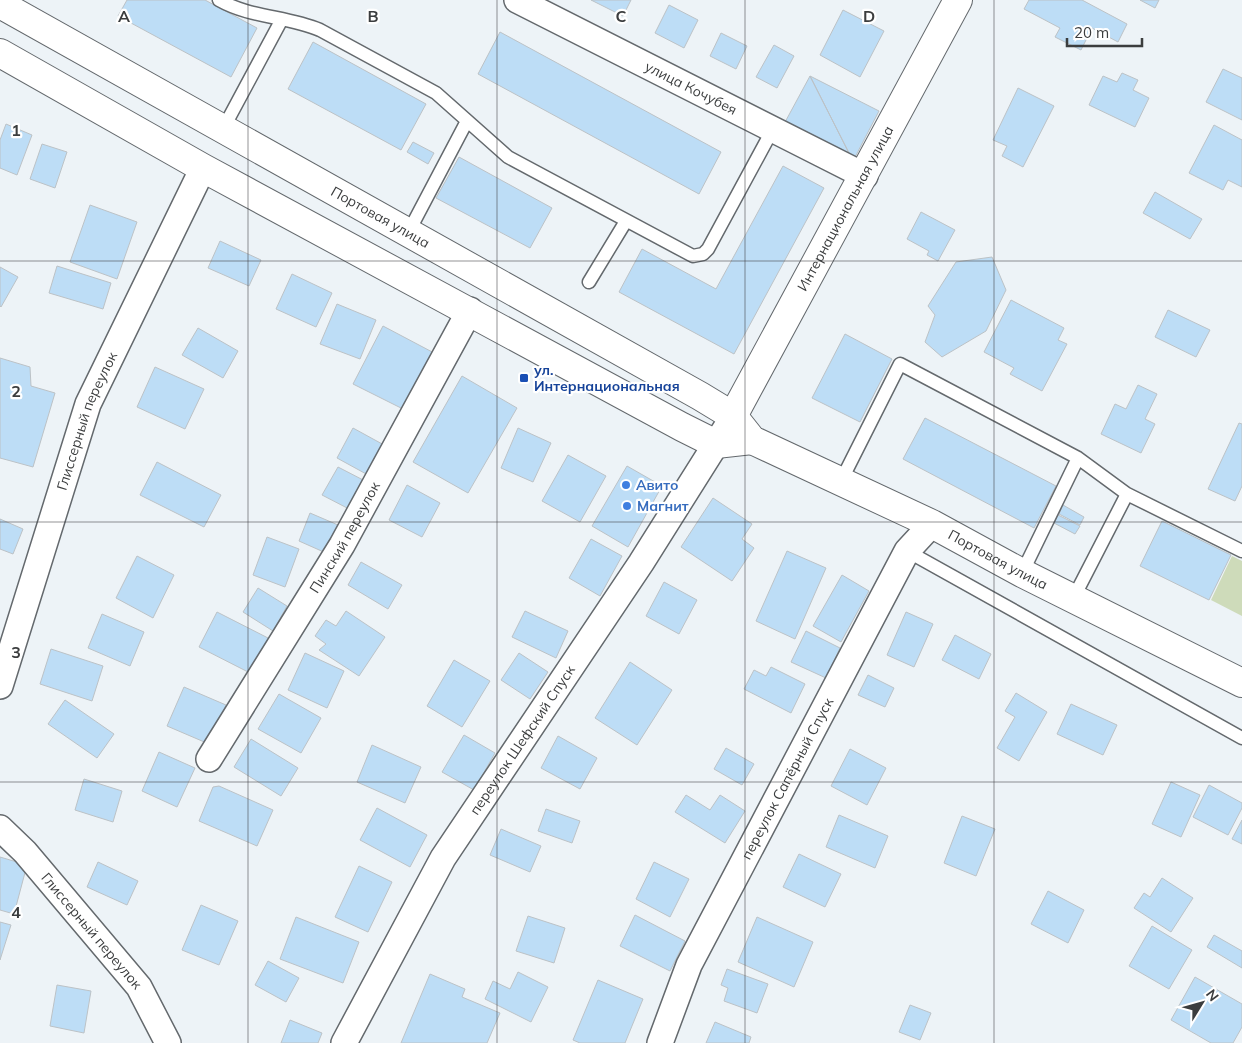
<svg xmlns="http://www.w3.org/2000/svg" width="1242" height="1043" font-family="Mulish,sans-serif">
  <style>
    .green { fill: #cedbba }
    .building { fill: #bdddf6; stroke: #bcc2c6 }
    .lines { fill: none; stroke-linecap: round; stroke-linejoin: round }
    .lane-casing { stroke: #64696d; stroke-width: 15 }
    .street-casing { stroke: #64696d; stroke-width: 28 }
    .secondary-casing { stroke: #64696d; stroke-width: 30 }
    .primary-casing { stroke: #64696d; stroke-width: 30 }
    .lane { stroke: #fff; stroke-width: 12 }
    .street { stroke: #fff; stroke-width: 25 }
    .secondary { stroke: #fff; stroke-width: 28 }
    .primary { stroke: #fff; stroke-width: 28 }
    .grid { fill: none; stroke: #3b3d3e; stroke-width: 1; stroke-opacity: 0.55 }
    .transit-dot { fill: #1a4fb4; stroke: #fff; stroke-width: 2 }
    .shop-dot { fill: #3f7fe0; stroke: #fff; stroke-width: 2 }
    .labels { text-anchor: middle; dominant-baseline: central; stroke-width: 4.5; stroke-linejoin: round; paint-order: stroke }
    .street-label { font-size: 14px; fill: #3b3d3e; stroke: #fff }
    .transit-label { font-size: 14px; font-weight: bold; fill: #164399; stroke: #fff; text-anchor: start }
    .shop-label { font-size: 14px; font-weight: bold; fill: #366cbe; stroke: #fff; text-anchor: start }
    .grid-label { font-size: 16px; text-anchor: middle; font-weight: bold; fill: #3b3d3e; stroke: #fff; stroke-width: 4.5; stroke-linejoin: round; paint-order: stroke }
  </style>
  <rect width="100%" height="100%" fill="#edf3f7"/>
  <path class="green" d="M 1232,556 L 1242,561 L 1242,616 L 1211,600 Z"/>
  <path class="building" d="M 127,0 L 205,0 L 257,28 L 231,77 L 118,16 Z
    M 591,0 L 631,0 L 623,16 Z
    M 1029,0 L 1082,0 L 1127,24 L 1118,42 L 1092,28 L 1081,50 L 1055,37 L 1060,28 L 1024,9 Z
    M 1140,0 L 1159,0 L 1155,8 Z
    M 669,5 L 698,20 L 684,48 L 655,33 Z
    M 843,10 L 884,31 L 860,77 L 820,55 Z
    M 500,32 L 721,152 L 699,194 L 478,74 Z
    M 721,33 L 747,46 L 736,69 L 710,56 Z
    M 313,42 L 426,104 L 401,150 L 288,89 Z
    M 774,45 L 794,56 L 777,88 L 756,77 Z
    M 1223,69 L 1242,78 L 1242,120 L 1206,102 Z
    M 1122,73 L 1138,80 L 1133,90 L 1149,98 L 1135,127 L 1089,105 L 1103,76 L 1117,82 Z
    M 810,76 L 879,111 L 853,161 Z
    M 810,76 L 853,161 L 784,124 Z
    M 1018,88 L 1054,106 L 1023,167 L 1002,156 L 1007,146 L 993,140 Z
    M 6,124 L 32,135 L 17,175 L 0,168 L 0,140 Z
    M 1214,125 L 1242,140 L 1242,187 L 1228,180 L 1223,190 L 1189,173 Z
    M 413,142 L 434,153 L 428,164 L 407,152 Z
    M 42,144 L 67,152 L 55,188 L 30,179 Z
    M 459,157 L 552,208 L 530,248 L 436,198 Z
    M 783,166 L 824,188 L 734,354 L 619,292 L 642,249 L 716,289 Z
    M 1155,192 L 1202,219 L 1190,239 L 1143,213 Z
    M 90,205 L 137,222 L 117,279 L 70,262 Z
    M 921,212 L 955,230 L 938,261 L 927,255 L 929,251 L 907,239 Z
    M 220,241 L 261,260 L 249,286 L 208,268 Z
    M 992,257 L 1006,290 L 986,331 L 942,357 L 925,342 L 935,315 L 928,306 L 956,262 Z
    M 57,266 L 111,283 L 103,309 L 49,293 Z
    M 0,267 L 18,277 L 1,307 L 0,306 Z
    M 292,274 L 332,293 L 316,327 L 276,309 Z
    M 1011,300 L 1064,328 L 1058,340 L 1067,344 L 1042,391 L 1010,374 L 1014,368 L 984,352 Z
    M 337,304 L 376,320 L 360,359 L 320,344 Z
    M 1168,310 L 1210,330 L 1196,357 L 1155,337 Z
    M 383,326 L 436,354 L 407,411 L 353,384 Z
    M 198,328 L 238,351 L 223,378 L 182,355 Z
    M 845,334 L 892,359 L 860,422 L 812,398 Z
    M 0,358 L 30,367 L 31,386 L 55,393 L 33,467 L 0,458 Z
    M 155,367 L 204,389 L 185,429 L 137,407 Z
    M 462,376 L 517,408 L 468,493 L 413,462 Z
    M 1138,385 L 1157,394 L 1145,419 L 1155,424 L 1141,453 L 1101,434 L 1115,404 L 1126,409 Z
    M 925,418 L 1056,486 L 1034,528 L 903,459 Z
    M 1239,423 L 1242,424 L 1242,486 L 1235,501 L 1208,489 Z
    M 353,428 L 384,445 L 368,475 L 337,458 Z
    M 518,428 L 551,443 L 533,482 L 501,468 Z
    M 568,455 L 606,476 L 580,522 L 542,501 Z
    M 157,462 L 221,495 L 204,527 L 140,495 Z
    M 627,466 L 662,486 L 628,547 L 592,526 Z
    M 338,467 L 367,482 L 351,510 L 322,495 Z
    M 407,485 L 440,503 L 422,537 L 389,520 Z
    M 713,498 L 752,524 L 742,539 L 754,548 L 732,581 L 681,547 Z
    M 1063,505 L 1084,517 L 1080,525 L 1059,514 Z
    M 310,513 L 338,525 L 326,553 L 299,541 Z
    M 1058,515 L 1080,526 L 1075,534 L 1054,523 Z
    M 0,519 L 23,529 L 13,554 L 0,549 Z
    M 1162,521 L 1231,555 L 1209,600 L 1140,566 Z
    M 267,537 L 299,549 L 285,587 L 253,575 Z
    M 591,539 L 622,556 L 600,596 L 569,578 Z
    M 787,551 L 826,568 L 795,639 L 756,621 Z
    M 137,556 L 174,575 L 153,618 L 116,598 Z
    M 361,562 L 402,585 L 388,609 L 348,585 Z
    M 842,575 L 869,591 L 841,642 L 813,626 Z
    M 664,582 L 697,600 L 679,634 L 646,616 Z
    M 258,588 L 287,606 L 273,631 L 243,612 Z
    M 346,611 L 385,637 L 359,676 L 319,650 L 326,644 L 315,636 L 326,620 L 336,626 Z
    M 525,611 L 568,631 L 556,658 L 512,637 Z
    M 217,612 L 270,639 L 252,674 L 199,647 Z
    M 906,612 L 933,624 L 914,667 L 887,655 Z
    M 102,614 L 144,632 L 130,666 L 88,648 Z
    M 806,631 L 840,648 L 826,678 L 791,662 Z
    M 955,635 L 991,654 L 979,679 L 942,660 Z
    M 51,649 L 103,666 L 92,701 L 40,684 Z
    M 305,653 L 344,671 L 327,708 L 288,690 Z
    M 519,653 L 548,672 L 530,699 L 501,680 Z
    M 454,660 L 490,681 L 462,727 L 427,706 Z
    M 630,662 L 672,690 L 637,745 L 595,718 Z
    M 771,667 L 805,684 L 791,713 L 744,689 L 754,670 L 766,676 Z
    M 868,675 L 894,688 L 885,707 L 858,695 Z
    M 184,687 L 226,705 L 209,744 L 167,726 Z
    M 1016,693 L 1047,712 L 1019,761 L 997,748 L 1015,717 L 1005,711 Z
    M 279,694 L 321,718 L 301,753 L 258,729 Z
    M 65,700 L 114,734 L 97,758 L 48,724 Z
    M 1071,704 L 1117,725 L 1103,755 L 1057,734 Z
    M 464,735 L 495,753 L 474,790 L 442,772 Z
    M 558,736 L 597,758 L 580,789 L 541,768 Z
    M 251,739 L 298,768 L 281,796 L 234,767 Z
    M 372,745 L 421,767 L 405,803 L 357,782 Z
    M 726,748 L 754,764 L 742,785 L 714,769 Z
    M 850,749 L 886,768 L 867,805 L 831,786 Z
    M 159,752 L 195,768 L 177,807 L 142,791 Z
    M 84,779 L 122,791 L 113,822 L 75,810 Z
    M 1171,782 L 1200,795 L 1181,837 L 1152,824 Z
    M 1209,785 L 1242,803 L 1242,808 L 1228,835 L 1193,817 Z
    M 219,786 L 273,810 L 257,846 L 199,821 L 213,787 Z
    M 686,795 L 710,810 L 720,795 L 745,811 L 725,843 L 675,812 Z
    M 377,808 L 427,835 L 410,867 L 360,840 Z
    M 546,809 L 580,821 L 572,843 L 538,831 Z
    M 839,815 L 888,836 L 875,868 L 826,847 Z
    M 962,816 L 995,829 L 976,876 L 944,863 Z
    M 1242,820 L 1242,844 L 1232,839 Z
    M 501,829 L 541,846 L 530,872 L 490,855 Z
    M 799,854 L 841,874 L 825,907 L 783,887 Z
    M 0,857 L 27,865 L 14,914 L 0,910 Z
    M 98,862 L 138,881 L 127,905 L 87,887 Z
    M 654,862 L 689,879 L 670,917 L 636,899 Z
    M 359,866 L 392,882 L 368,932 L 335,917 Z
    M 1162,878 L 1193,898 L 1171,932 L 1134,908 L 1144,893 L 1150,897 Z
    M 1048,891 L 1084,910 L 1068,943 L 1031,924 Z
    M 201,905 L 238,921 L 219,965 L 182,950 Z
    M 635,915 L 685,941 L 670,971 L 620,946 Z
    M 528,916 L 565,928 L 554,963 L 516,951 Z
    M 296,917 L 359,942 L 343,983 L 280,959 Z
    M 757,917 L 813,942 L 794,987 L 738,962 Z
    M 0,922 L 11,925 L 0,960 Z
    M 1152,926 L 1192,950 L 1169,989 L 1129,966 Z
    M 1214,935 L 1242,951 L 1242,968 L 1207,947 Z
    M 268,961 L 299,978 L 286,1002 L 255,985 Z
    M 727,969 L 768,984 L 757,1013 L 724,1001 L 728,988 L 721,985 Z
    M 518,972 L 548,987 L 531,1022 L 485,999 L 493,981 L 510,989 Z
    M 430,974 L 465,989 L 462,997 L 500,1013 L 487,1043 L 401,1043 Z
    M 1195,977 L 1242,1004 L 1242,1027 L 1233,1043 L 1211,1043 L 1171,1020 Z
    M 598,980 L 643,999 L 625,1043 L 580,1043 L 573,1040 Z
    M 57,985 L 91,991 L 84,1033 L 50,1026 Z
    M 910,1005 L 931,1013 L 920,1040 L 899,1032 Z
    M 290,1020 L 322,1033 L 318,1043 L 281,1043 Z
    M 715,1022 L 751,1037 L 749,1043 L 706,1043 Z"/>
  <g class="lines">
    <defs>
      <path id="lane" d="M 219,0 C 251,18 287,16 320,30 L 436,93 L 508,157 L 693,256 L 703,254 L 708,249 L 773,129
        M 223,129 L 282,19
        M 408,233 L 467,121
        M 589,282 L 626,221
        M 841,481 L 900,364 L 1078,458 L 1127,494 L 1242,551
        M 907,551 L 1242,738
        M 1022,573 L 1078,458
        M 1074,597 L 1127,494"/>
      <g id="street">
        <path id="s1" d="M 517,0 L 865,176"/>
        <path id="s2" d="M 0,686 L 88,404 L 203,168"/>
        <path id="s3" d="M 209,759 L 342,545 L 470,310"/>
        <path id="s4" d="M 0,828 L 25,852 L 139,987 L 168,1043"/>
        <path id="s5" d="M 344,1043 L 443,858 L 641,563 L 726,428"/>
        <path id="s6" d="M 660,1043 L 689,965 L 907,551 L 932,524"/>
      </g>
      <g id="secondary">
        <path id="s7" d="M 733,416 L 958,0"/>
      </g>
      <g id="primary">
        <path id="s8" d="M 0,4 L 700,396 L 733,416 L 752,440 L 932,524 L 1022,573 L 1242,683"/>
        <path d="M 0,53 L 203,168 L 682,427 L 716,444 L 752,440"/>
      </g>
    </defs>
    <use href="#lane" class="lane-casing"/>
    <use href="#street" class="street-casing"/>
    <use href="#secondary" class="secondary-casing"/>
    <use href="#primary" class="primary-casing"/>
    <use href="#lane" class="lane"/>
    <use href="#street" class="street"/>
    <use href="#secondary" class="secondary"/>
    <use href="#primary" class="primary"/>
  </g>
  <path class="grid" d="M 248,0 L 248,1043M 497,0 L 497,1043M 745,0 L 745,1043M 994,0 L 994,1043M 0,261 L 1242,261M 0,522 L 1242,522M 0,782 L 1242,782"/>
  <rect class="transit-dot" x="519" y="373" width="10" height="10" rx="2.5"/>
  <g class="shop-dot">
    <circle cx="626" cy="485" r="5"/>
    <circle cx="627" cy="506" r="5"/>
  </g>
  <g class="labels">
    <g class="street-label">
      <text stroke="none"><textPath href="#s1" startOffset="195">улица Кочубея</textPath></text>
      <text stroke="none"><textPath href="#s7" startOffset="236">Интернациональная улица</textPath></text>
      <text stroke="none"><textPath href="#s8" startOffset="436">Портовая улица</textPath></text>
      <text stroke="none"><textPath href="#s2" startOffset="279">Глиссерный переулок</textPath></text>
      <text stroke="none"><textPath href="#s3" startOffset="260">Пинский переулок</textPath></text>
      <text stroke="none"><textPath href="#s8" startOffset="1145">Портовая улица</textPath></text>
      <text stroke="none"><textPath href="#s5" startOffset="352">переулок Шефский Спуск</textPath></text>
      <text stroke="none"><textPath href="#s6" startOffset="294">переулок Сапёрный Спуск</textPath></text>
      <text stroke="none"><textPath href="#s4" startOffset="138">Глиссерный переулок</textPath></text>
    </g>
    <g class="transit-label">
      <text x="534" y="370">ул.<tspan x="534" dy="16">Интернациональная</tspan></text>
    </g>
    <g class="shop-label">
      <text x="636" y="485">Авито</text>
      <text x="637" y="506">Магнит</text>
    </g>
  </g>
  <g class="grid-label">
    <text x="124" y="22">A</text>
    <text x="373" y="22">B</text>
    <text x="621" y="22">C</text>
    <text x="869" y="22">D</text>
    <text x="16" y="136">1</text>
    <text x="16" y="397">2</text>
    <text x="16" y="658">3</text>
    <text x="16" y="918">4</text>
  </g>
  <g transform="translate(1202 1003) rotate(53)" stroke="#ffffff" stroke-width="4" paint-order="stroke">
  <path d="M0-4L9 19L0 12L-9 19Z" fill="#3b3d3e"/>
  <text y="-8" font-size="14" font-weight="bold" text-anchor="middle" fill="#3b3d3e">N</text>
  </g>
  <path d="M1067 38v8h75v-8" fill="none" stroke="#3b3d3e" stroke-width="2.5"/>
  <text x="1074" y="38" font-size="15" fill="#3b3d3e" stroke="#ffffff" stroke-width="4" paint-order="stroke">20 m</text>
</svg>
